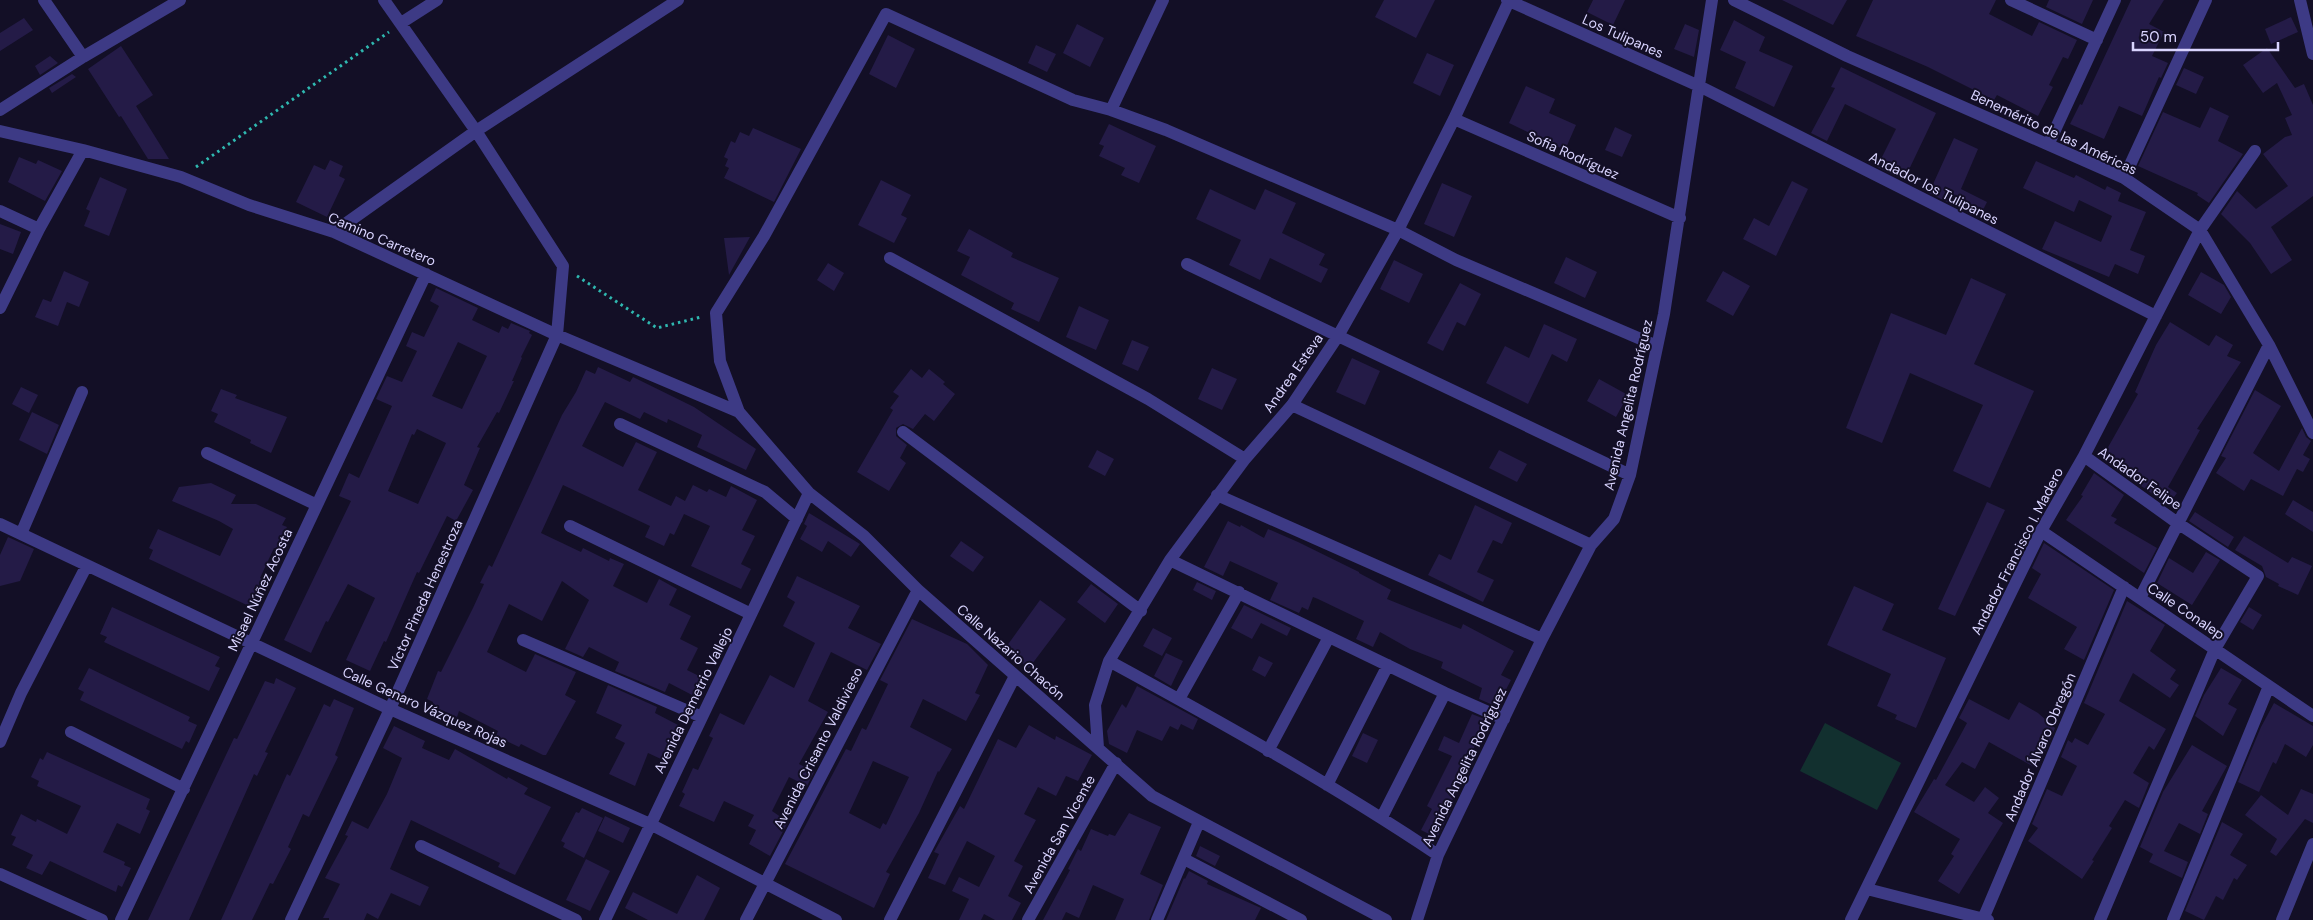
<svg xmlns="http://www.w3.org/2000/svg" width="2313" height="920" font-family="'DM Sans',sans-serif">
  <style>
    .green { fill: #12302f }
    .building { fill: #241b47; fill-rule: evenodd }
    .lines { fill: none; stroke-linecap: round; stroke-linejoin: round }
    .path { stroke: #2fb8b0; stroke-width: 3; stroke-dasharray: 2.5 4; stroke-linecap: butt }
    .street { stroke: #3d3a85; stroke-width: 12 }
    .labels { text-anchor: middle; dominant-baseline: central; stroke-width: 4; stroke-linejoin: round; paint-order: stroke }
    .street-label { font-size: 14px; fill: #d9d4ff; stroke: #130f26 }
  </style>
  <rect width="100%" height="100%" fill="#130f26"/>
  <path class="green" d="M 1825,723 L 1901,763 L 1877,810 L 1800,771 Z"/>
  <path class="building" d="M 1384,0 L 1435,0 L 1416,38 L 1375,17 Z
    M 1593,0 L 1625,0 L 1613,25 L 1587,12 Z
    M 1782,0 L 1847,0 L 1833,25 Z
    M 1873,0 L 1996,0 L 1989,14 L 2032,36 L 2039,22 L 2077,40 L 2068,59 L 2063,57 L 2049,85 L 2053,87 L 2038,116 L 1997,95 L 1994,100 L 1928,67 L 1856,36 Z
    M 2049,0 L 2093,0 L 2082,24 L 2046,7 Z
    M 2131,0 L 2164,0 L 2149,24 L 2164,32 L 2152,56 L 2168,63 L 2161,78 L 2159,77 L 2142,116 L 2119,106 L 2104,139 L 2070,124 L 2080,104 L 2082,105 Z
    M 2291,17 L 2298,32 L 2271,44 L 2265,29 Z
    M 24,18 L 33,30 L 0,51 L 0,33 Z
    M 1734,20 L 1765,37 L 1759,51 L 1793,66 L 1774,107 L 1735,88 L 1746,62 L 1720,50 Z
    M 1077,24 L 1104,38 L 1090,67 L 1063,53 Z
    M 1685,24 L 1699,30 L 1694,57 L 1674,49 Z
    M 888,35 L 915,49 L 896,88 L 869,74 Z
    M 1036,45 L 1056,54 L 1047,72 L 1028,63 Z
    M 121,46 L 153,95 L 136,106 L 169,159 L 148,159 L 121,116 L 119,117 L 88,69 Z
    M 2267,48 L 2295,88 L 2304,84 L 2313,105 L 2313,196 L 2271,227 L 2292,260 L 2271,274 L 2250,243 L 2221,214 L 2237,191 L 2256,209 L 2288,186 L 2263,154 L 2285,137 L 2292,135 L 2285,118 L 2292,115 L 2277,83 L 2263,93 L 2243,65 Z
    M 1427,53 L 1454,65 L 1440,96 L 1413,83 Z
    M 50,56 L 58,63 L 40,75 L 35,66 Z
    M 1841,67 L 1936,113 L 1904,180 L 1877,167 L 1896,129 L 1845,104 L 1827,141 L 1811,133 L 1835,88 L 1831,87 Z
    M 2184,68 L 2204,77 L 2196,94 L 2176,85 Z
    M 72,74 L 76,77 L 52,93 L 49,88 Z
    M 1526,86 L 1555,99 L 1549,113 L 1576,125 L 1565,150 L 1509,123 Z
    M 2210,107 L 2229,116 L 2218,141 L 2243,154 L 2209,203 L 2197,195 L 2198,193 L 2138,166 L 2163,112 L 2200,128 Z
    M 1109,124 L 1156,146 L 1139,183 L 1121,175 L 1125,168 L 1099,156 L 1104,146 L 1099,144 Z
    M 1615,127 L 1632,135 L 1622,157 L 1605,150 Z
    M 753,128 L 801,149 L 774,202 L 724,178 L 729,168 L 725,166 L 728,159 L 724,157 L 731,141 L 735,143 L 740,132 L 749,136 Z
    M 1954,138 L 1978,149 L 1961,189 L 1987,202 L 1979,218 L 1929,193 Z
    M 19,157 L 36,164 L 38,160 L 62,171 L 45,201 L 8,182 Z
    M 330,160 L 343,166 L 339,176 L 345,179 L 327,217 L 296,202 L 314,165 L 325,170 Z
    M 2036,161 L 2074,178 L 2076,175 L 2105,190 L 2107,186 L 2121,193 L 2118,201 L 2146,212 L 2130,250 L 2145,256 L 2138,274 L 2115,264 L 2109,277 L 2042,249 L 2055,221 L 2101,242 L 2112,216 L 2079,200 L 2074,212 L 2023,188 Z
    M 100,177 L 127,189 L 109,236 L 84,226 L 90,211 L 86,209 Z
    M 881,180 L 911,195 L 901,215 L 907,218 L 894,243 L 858,225 Z
    M 1792,181 L 1808,189 L 1776,256 L 1743,239 L 1754,218 L 1769,226 Z
    M 1442,183 L 1472,196 L 1454,237 L 1424,224 Z
    M 1210,189 L 1255,210 L 1265,189 L 1296,203 L 1282,233 L 1325,254 L 1319,265 L 1328,269 L 1321,283 L 1270,258 L 1260,280 L 1229,265 L 1241,240 L 1196,219 Z
    M 0,224 L 21,232 L 13,254 L 0,249 Z
    M 969,229 L 1013,253 L 1011,257 L 1059,278 L 1039,322 L 1011,309 L 1014,303 L 961,275 L 970,257 L 957,251 Z
    M 750,237 L 729,275 L 724,238 Z
    M 1566,257 L 1597,272 L 1585,298 L 1554,283 Z
    M 1394,260 L 1423,274 L 1409,303 L 1380,289 Z
    M 828,263 L 844,273 L 834,291 L 817,280 Z
    M 64,271 L 89,282 L 79,307 L 67,302 L 58,326 L 35,317 L 43,299 L 51,302 Z
    M 1723,271 L 1750,286 L 1733,316 L 1706,301 Z
    M 2201,272 L 2224,285 L 2231,297 L 2221,314 L 2188,295 Z
    M 1971,278 L 2006,294 L 1974,364 L 2034,391 L 1990,488 L 1953,471 L 1983,405 L 1910,373 L 1882,443 L 1846,428 L 1891,313 L 1946,335 Z
    M 1460,283 L 1481,294 L 1465,326 L 1457,322 L 1443,351 L 1427,343 Z
    M 436,288 L 478,308 L 472,320 L 499,333 L 502,326 L 508,329 L 511,323 L 530,331 L 529,333 L 532,335 L 521,357 L 522,358 L 512,381 L 514,381 L 499,413 L 497,412 L 477,447 L 480,448 L 464,485 L 473,490 L 456,521 L 447,516 L 419,573 L 417,572 L 386,642 L 384,641 L 370,671 L 346,660 L 375,598 L 348,584 L 328,622 L 326,621 L 311,653 L 284,640 L 351,501 L 339,496 L 349,473 L 359,478 L 392,406 L 376,399 L 387,376 L 402,382 L 417,351 L 406,346 L 412,332 L 424,337 L 439,306 L 430,301 ZM 458,342 L 487,356 L 462,409 L 432,396 ZM 417,429 L 446,443 L 418,504 L 388,491 L 412,434 L 414,435 Z
    M 1079,306 L 1109,320 L 1096,350 L 1066,337 Z
    M 2170,322 L 2209,346 L 2216,335 L 2233,345 L 2227,356 L 2241,362 L 2197,429 L 2200,430 L 2168,487 L 2177,493 L 2168,505 L 2102,458 L 2138,394 L 2135,392 L 2156,345 Z
    M 1544,324 L 1577,339 L 1567,362 L 1552,354 L 1528,404 L 1486,383 L 1505,346 L 1529,358 Z
    M 1132,340 L 1149,347 L 1138,371 L 1122,364 Z
    M 1352,358 L 1380,371 L 1365,405 L 1336,392 Z
    M 598,367 L 630,382 L 633,377 L 694,407 L 756,449 L 746,470 L 697,447 L 702,435 L 668,419 L 667,423 L 644,412 L 640,419 L 605,402 L 582,446 L 623,467 L 636,442 L 657,452 L 638,490 L 671,506 L 676,496 L 685,501 L 693,485 L 707,492 L 709,489 L 726,497 L 731,486 L 757,500 L 742,530 L 755,536 L 741,564 L 751,569 L 741,589 L 691,566 L 710,526 L 684,514 L 674,535 L 670,533 L 664,546 L 645,537 L 650,526 L 563,485 L 541,533 L 581,552 L 583,548 L 609,561 L 610,558 L 624,564 L 613,586 L 647,603 L 659,579 L 677,589 L 669,605 L 691,616 L 680,639 L 698,648 L 687,670 L 701,677 L 692,695 L 669,683 L 665,692 L 615,671 L 619,662 L 589,647 L 583,657 L 565,649 L 589,600 L 562,581 L 542,621 L 509,604 L 487,652 L 526,672 L 535,654 L 576,672 L 565,695 L 576,701 L 546,755 L 543,755 L 521,744 L 519,747 L 496,736 L 498,731 L 459,711 L 457,717 L 432,706 L 433,702 L 427,699 L 438,671 L 441,672 L 473,608 L 484,584 L 480,583 L 489,565 L 492,567 L 562,415 L 576,392 L 586,370 L 595,374 Z
    M 1212,368 L 1237,379 L 1222,410 L 1198,399 Z
    M 911,369 L 922,378 L 929,369 L 945,382 L 943,384 L 955,394 L 934,421 L 925,414 L 913,429 L 903,424 L 896,428 L 896,436 L 907,445 L 900,458 L 906,463 L 889,491 L 857,472 L 893,410 L 890,408 L 899,396 L 893,392 Z
    M 1599,379 L 1628,395 L 1616,417 L 1587,401 Z
    M 21,387 L 38,395 L 29,413 L 12,404 Z
    M 221,389 L 237,395 L 235,398 L 287,417 L 271,453 L 250,443 L 251,440 L 214,422 L 218,414 L 211,411 Z
    M 2255,390 L 2281,406 L 2253,453 L 2279,471 L 2302,428 L 2306,437 L 2311,441 L 2303,455 L 2310,459 L 2303,472 L 2297,469 L 2283,496 L 2251,479 L 2244,491 L 2216,473 L 2226,458 L 2221,456 Z
    M 32,412 L 59,425 L 47,454 L 19,440 Z
    M 1097,450 L 1114,459 L 1105,476 L 1088,467 Z
    M 1499,450 L 1527,464 L 1517,482 L 1489,468 Z
    M 2094,473 L 2124,495 L 2111,516 L 2117,519 L 2114,523 L 2157,548 L 2144,573 L 2066,520 L 2083,496 L 2081,495 Z
    M 211,483 L 236,495 L 231,504 L 256,504 L 286,518 L 282,525 L 287,527 L 276,549 L 274,548 L 260,578 L 267,581 L 258,600 L 255,599 L 251,607 L 149,559 L 153,550 L 149,548 L 158,529 L 220,556 L 233,529 L 219,521 L 172,501 L 179,487 Z
    M 2293,500 L 2313,512 L 2313,532 L 2285,514 Z
    M 1987,502 L 2005,510 L 1955,616 L 1938,609 Z
    M 1475,505 L 1512,523 L 1502,544 L 1493,540 L 1477,572 L 1494,580 L 1483,602 L 1428,575 L 1439,554 L 1451,560 Z
    M 2195,512 L 2234,537 L 2228,547 L 2189,521 Z
    M 809,513 L 860,544 L 851,557 L 828,541 L 822,552 L 800,539 L 807,526 L 804,524 Z
    M 1228,521 L 1240,527 L 1241,525 L 1264,538 L 1268,529 L 1298,542 L 1359,572 L 1359,573 L 1391,590 L 1387,599 L 1461,629 L 1463,624 L 1514,651 L 1501,675 L 1511,680 L 1499,703 L 1495,701 L 1493,705 L 1479,699 L 1482,688 L 1441,668 L 1443,662 L 1410,649 L 1380,632 L 1373,647 L 1356,639 L 1364,621 L 1318,599 L 1313,597 L 1308,610 L 1302,607 L 1299,613 L 1270,600 L 1278,583 L 1230,561 L 1223,576 L 1204,567 Z
    M 2244,536 L 2288,563 L 2292,557 L 2312,566 L 2298,595 L 2278,586 L 2279,584 L 2266,577 L 2262,566 L 2235,550 Z
    M 8,537 L 34,549 L 20,581 L 0,586 L 0,555 Z
    M 961,541 L 984,557 L 973,572 L 950,556 Z
    M 2044,543 L 2114,590 L 2084,660 L 2064,649 L 2077,627 L 2028,598 L 2041,574 L 2032,568 Z
    M 2206,552 L 2220,560 L 2192,605 L 2157,583 L 2169,558 L 2193,573 Z
    M 797,576 L 860,606 L 848,628 L 881,644 L 867,670 L 831,652 L 808,701 L 828,712 L 799,764 L 814,772 L 807,786 L 789,777 L 772,811 L 788,822 L 770,856 L 749,844 L 756,830 L 748,826 L 754,815 L 724,801 L 714,822 L 679,806 L 685,794 L 682,792 L 693,768 L 698,770 L 713,738 L 709,736 L 720,713 L 744,725 L 770,675 L 794,688 L 815,643 L 783,626 L 795,602 L 787,597 Z
    M 1197,582 L 1216,591 L 1212,600 L 1193,590 Z
    M 1091,584 L 1118,604 L 1105,623 L 1077,602 Z
    M 1854,586 L 1894,604 L 1882,630 L 1946,658 L 1916,728 L 1895,719 L 1897,715 L 1877,706 L 1891,674 L 1827,645 Z
    M 1040,600 L 1066,619 L 1029,668 L 1004,650 Z
    M 2127,601 L 2165,625 L 2150,651 L 2176,670 L 2170,679 L 2179,685 L 2170,698 L 2133,673 L 2119,701 L 2166,729 L 2154,750 L 2149,746 L 2133,773 L 2149,783 L 2139,808 L 2125,800 L 2109,826 L 2112,828 L 2092,860 L 2094,861 L 2082,879 L 2028,841 L 2038,828 L 2032,824 L 2047,789 L 2062,796 L 2077,766 L 2061,757 L 2068,740 L 2072,743 L 2075,738 L 2088,745 L 2105,714 L 2084,703 Z
    M 1244,605 L 1291,628 L 1287,636 L 1261,623 L 1252,639 L 1231,628 Z
    M 112,607 L 220,657 L 215,666 L 220,668 L 209,691 L 104,642 L 107,637 L 100,634 Z
    M 2249,607 L 2262,615 L 2253,630 L 2240,622 Z
    M 912,619 L 967,644 L 988,665 L 975,693 L 980,695 L 966,721 L 923,699 L 910,727 L 952,749 L 939,772 L 938,771 L 919,813 L 886,872 L 890,874 L 874,908 L 785,864 L 846,749 L 851,751 L 862,728 L 866,730 L 888,684 L 880,680 ZM 873,761 L 909,777 L 886,825 L 883,823 L 880,829 L 849,813 Z
    M 1153,628 L 1172,638 L 1162,656 L 1143,646 Z
    M 1166,653 L 1183,661 L 1171,686 L 1154,676 Z
    M 1259,656 L 1273,663 L 1265,677 L 1252,670 Z
    M 89,668 L 190,717 L 188,721 L 197,725 L 189,743 L 186,741 L 182,749 L 80,700 L 84,692 L 78,689 Z
    M 2221,668 L 2242,680 L 2228,704 L 2237,709 L 2223,736 L 2195,716 L 2204,695 Z
    M 276,678 L 296,688 L 265,752 L 268,753 L 257,776 L 254,774 L 189,920 L 148,920 L 234,738 L 237,739 L 265,681 L 274,684 Z
    M 608,685 L 657,707 L 655,713 L 678,725 L 661,759 L 648,753 L 635,786 L 609,774 L 625,743 L 615,738 L 622,725 L 596,713 Z
    M 1137,686 L 1198,719 L 1193,730 L 1181,724 L 1178,730 L 1170,726 L 1162,741 L 1137,730 L 1127,753 L 1109,744 L 1107,731 L 1122,704 L 1126,708 Z
    M 334,699 L 354,708 L 335,755 L 338,757 L 309,817 L 303,814 L 288,847 L 291,849 L 273,884 L 270,883 L 252,920 L 221,920 L 287,774 L 290,776 L 324,704 L 330,707 Z
    M 1969,699 L 2009,720 L 2019,702 L 2038,713 L 2055,728 L 2045,752 L 2034,767 L 1989,742 L 1975,769 L 1962,762 L 1945,785 L 1974,802 L 1985,787 L 1999,798 L 1988,813 L 2003,823 L 1959,894 L 1938,881 L 1954,856 L 1951,854 L 1960,839 L 1914,812 L 1934,779 L 1936,780 L 1967,723 L 1959,718 Z
    M 2274,703 L 2313,726 L 2313,745 L 2306,757 L 2285,744 L 2276,764 L 2273,762 L 2259,792 L 2238,782 L 2261,727 Z
    M 1472,714 L 1487,720 L 1473,750 L 1478,752 L 1448,809 L 1451,810 L 1437,838 L 1421,830 L 1432,809 L 1427,806 L 1452,756 L 1438,750 L 1444,736 L 1459,743 Z
    M 1029,725 L 1055,740 L 1056,736 L 1092,755 L 1078,781 L 1066,776 L 1056,796 L 1038,787 L 1024,814 L 1036,820 L 1014,861 L 1023,866 L 1008,896 L 1021,903 L 1012,920 L 995,920 L 984,914 L 981,920 L 959,920 L 969,899 L 952,891 L 959,877 L 979,887 L 995,856 L 967,841 L 945,885 L 928,878 L 939,854 L 934,852 L 960,806 L 964,809 L 998,739 L 1016,748 Z
    M 394,726 L 425,741 L 422,748 L 449,760 L 455,749 L 507,779 L 508,777 L 528,788 L 524,794 L 551,807 L 515,875 L 498,867 L 500,863 L 411,820 L 390,869 L 429,887 L 420,906 L 391,893 L 378,919 L 367,913 L 364,920 L 329,920 L 329,918 L 323,918 L 340,884 L 325,878 L 348,836 L 345,835 L 352,821 L 368,829 L 387,794 L 402,758 L 383,748 Z
    M 1363,733 L 1378,740 L 1367,763 L 1352,756 Z
    M 2192,745 L 2227,766 L 2202,811 L 2208,814 L 2200,834 L 2179,823 L 2164,851 L 2188,862 L 2182,878 L 2149,862 L 2153,854 L 2140,847 L 2163,792 Z
    M 47,752 L 150,799 L 146,809 L 150,811 L 140,834 L 117,823 L 103,852 L 125,862 L 124,865 L 131,868 L 122,887 L 118,885 L 116,892 L 50,861 L 42,875 L 26,868 L 33,855 L 12,845 L 16,837 L 11,835 L 21,814 L 36,822 L 37,819 L 67,834 L 81,806 L 37,786 L 39,781 L 31,777 L 40,758 L 43,760 Z
    M 2301,789 L 2313,794 L 2313,823 L 2305,819 L 2276,856 L 2270,852 L 2277,839 L 2245,815 L 2261,795 L 2288,815 Z
    M 582,808 L 603,818 L 584,858 L 563,847 L 565,843 L 561,841 L 576,812 L 579,813 Z
    M 1129,813 L 1161,827 L 1140,874 L 1163,885 L 1149,920 L 1115,920 L 1124,899 L 1093,885 L 1079,918 L 1066,912 L 1062,920 L 1043,920 L 1070,870 L 1068,869 L 1078,849 L 1081,851 L 1091,829 L 1108,836 L 1109,834 L 1115,836 Z
    M 605,816 L 630,828 L 623,843 L 598,831 Z
    M 2222,822 L 2243,834 L 2230,855 L 2247,865 L 2237,880 L 2234,878 L 2223,900 L 2216,896 L 2204,920 L 2185,911 Z
    M 1200,846 L 1220,856 L 1215,866 L 1196,856 Z
    M 586,859 L 610,871 L 590,911 L 566,900 Z
    M 1189,871 L 1208,881 L 1207,884 L 1261,908 L 1255,920 L 1166,920 L 1184,878 L 1185,879 Z
    M 697,875 L 720,888 L 704,920 L 648,920 L 625,908 L 633,892 L 677,914 Z"/>
  <g class="lines">
    <path class="path" d="M 196,167 L 389,32
      M 577,276 L 657,328 L 701,317"/>
    <path class="street" d="M 44,0 L 83,57
      M 1507,0 L 1699,86 L 2156,316
      M 1734,0 L 1847,56 L 2124,178 L 2200,230 L 2269,345 L 2313,433
      M 2011,0 L 2097,40
      M 2300,0 L 2313,54
      M 401,23 L 437,0
      M 0,110 L 83,57 L 180,0
      M 1111,110 L 1163,0
      M 1454,119 L 1680,218
      M 0,131 L 83,150 L 181,177 L 249,205 L 334,232 L 557,335 L 739,412
      M 2049,143 L 2115,0
      M 2124,178 L 2206,0
      M 0,211 L 39,229
      M 334,232 L 476,131 L 678,0
      M 890,258 L 1148,399 L 1245,459
      M 1187,264 L 1630,475
      M 0,308 L 39,229 L 83,150
      M 1292,405 L 1591,545
      M 620,424 L 765,492 L 797,519
      M 903,432 L 1141,611
      M 207,453 L 317,505
      M 2084,456 L 2179,524 L 2258,576 L 2215,649 L 2100,920
      M 1217,495 L 1542,639
      M 0,524 L 390,709 L 650,824 L 836,920
      M 570,526 L 751,614
      M 2041,531 L 2313,716
      M 21,534 L 82,392
      M 1170,560 L 1445,693 L 1504,719
      M 2140,598 L 2269,345
      M 523,640 L 702,717
      M 1109,661 C 1221,722 1332,784 1438,855
      M 1179,699 L 1239,592
      M 71,732 L 184,789
      M 0,742 L 21,693 L 87,565
      M 1098,748 L 1095,705 L 1109,661 L 1170,560 L 1245,459 L 1292,405 L 1338,336 L 1398,230 L 1454,119 L 1509,1
      M 1268,751 L 1329,637
      M 1327,785 L 1388,665
      M 1382,817 L 1445,693
      M 421,846 L 576,920
      M 1184,859 L 1301,920
      M 0,874 L 102,920
      M 1867,889 L 1988,920
      M 1983,919 L 2124,587
      M 121,920 L 426,274
      M 291,920 L 390,709 L 557,335 L 563,266 L 476,131 L 384,0
      M 605,920 L 809,493
      M 746,920 L 918,590
      M 890,920 L 1015,676
      M 1028,920 L 1116,763
      M 1157,920 L 1199,822
      M 1386,920 L 1152,796 L 918,590 L 864,536 L 809,493 L 739,412 L 720,361 L 716,313 L 764,236 L 886,14 L 1073,100 L 1111,110 L 1166,130 L 1398,230 L 1456,260 L 1657,346
      M 1417,920 L 1438,855 L 1542,639 L 1591,545 L 1614,519 L 1630,475 L 1664,314 L 1712,0
      M 1851,920 L 2041,531 L 2084,456 L 2200,230 L 2255,151
      M 2173,920 L 2269,686
      M 2282,920 L 2313,844"/>
  </g>
  <g class="labels">
    <g class="street-label">
      <text transform="translate(1623 36) rotate(24)">Los Tulipanes</text>
      <text transform="translate(2054 132) rotate(25)">Benemérito de las Américas</text>
      <text transform="translate(1573 155) rotate(24)">Sofia Rodríguez</text>
      <text transform="translate(1934 188) rotate(27)">Andador los Tulipanes</text>
      <text transform="translate(382 239) rotate(23)">Camino Carretero</text>
      <text transform="translate(1293 373) rotate(-55)">Andrea Esteva</text>
      <text transform="translate(1628 405) rotate(-77)">Avenida Angelita Rodríguez</text>
      <text transform="translate(2140 478) rotate(35)">Andador Felipe</text>
      <text transform="translate(2017 551) rotate(-63)">Andador Francisco I. Madero</text>
      <text transform="translate(260 590) rotate(-65)">Misael Núñez Acosta</text>
      <text transform="translate(425 595) rotate(-66)">Víctor Pineda Henestroza</text>
      <text transform="translate(2186 611) rotate(34)">Calle Conalep</text>
      <text transform="translate(1011 652) rotate(41)">Calle Nazario Chacón</text>
      <text transform="translate(693 700) rotate(-64)">Avenida Demetrio Vallejo</text>
      <text transform="translate(425 707) rotate(24)">Calle Genaro Vázquez Rojas</text>
      <text transform="translate(2040 747) rotate(-67)">Andador Álvaro Obregón</text>
      <text transform="translate(818 748) rotate(-63)">Avenida Crisanto Valdivieso</text>
      <text transform="translate(1464 767) rotate(-64)">Avenida Angelita Rodríguez</text>
      <text transform="translate(1059 834) rotate(-61)">Avenida San Vicente</text>
    </g>
  </g>
  <path d="M2133 42v8h145v-8" fill="none" stroke="#d9d4ff" stroke-width="2.5"/>
  <text x="2140" y="42" font-size="15" fill="#d9d4ff" stroke="#130f26" stroke-width="4" paint-order="stroke">50 m</text>
</svg>
